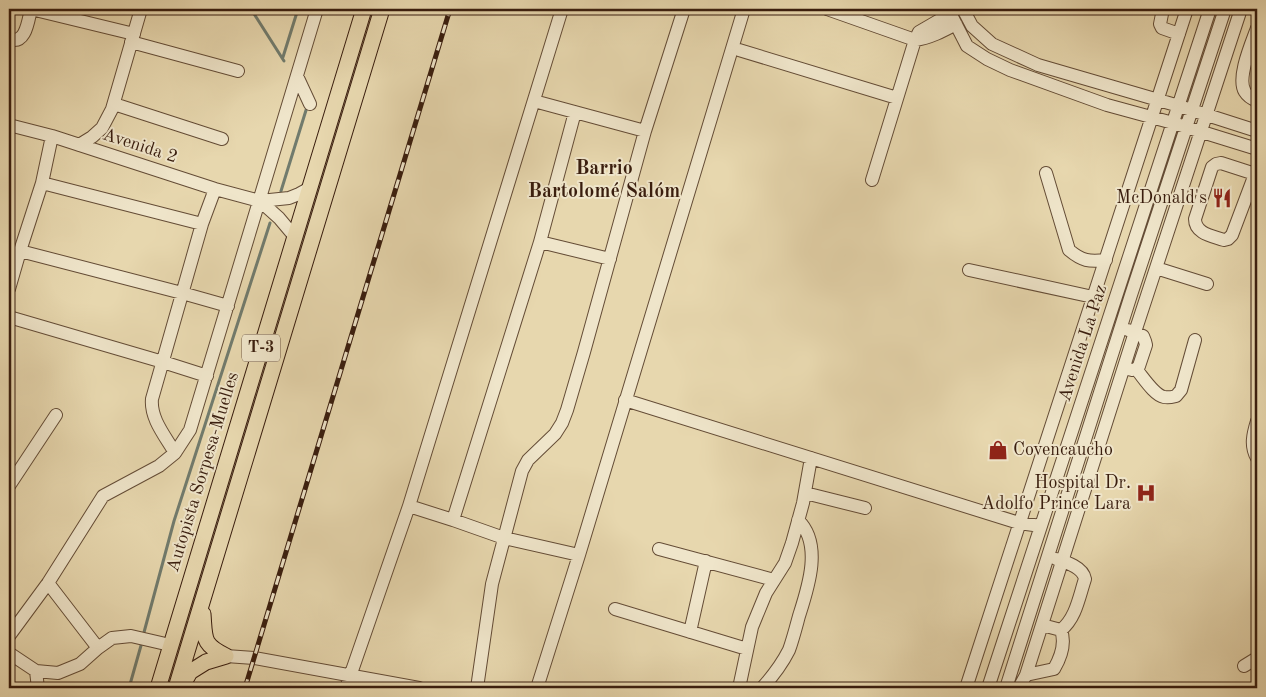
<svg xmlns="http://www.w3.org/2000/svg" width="1266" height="697" font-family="'Old Standard TT',serif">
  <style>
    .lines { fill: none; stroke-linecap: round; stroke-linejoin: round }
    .stream { stroke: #717b6d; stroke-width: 3 }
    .minor-casing { stroke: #644c36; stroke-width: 14 }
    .major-casing { stroke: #391d0e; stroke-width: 17 }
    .minor { stroke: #efe5ca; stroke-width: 12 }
    .major { stroke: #e7d7ae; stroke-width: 15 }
    .rail-casing { stroke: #391d0e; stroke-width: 5 }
    .rail { stroke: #efe5ca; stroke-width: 3; stroke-dasharray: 9; stroke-linecap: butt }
    .labels { text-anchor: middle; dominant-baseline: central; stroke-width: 4; stroke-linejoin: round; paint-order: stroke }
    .shield { fill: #efe5ca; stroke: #705946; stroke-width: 1 }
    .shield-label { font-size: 16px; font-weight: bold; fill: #391d0e }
    .street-label { font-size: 18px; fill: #391d0e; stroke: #efe5ca }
    .poi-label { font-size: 18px; fill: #391d0e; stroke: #efe5ca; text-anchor: end }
    .quarter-label { font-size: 20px; font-weight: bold; fill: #391d0e; stroke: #efe5ca }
  </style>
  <rect width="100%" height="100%" fill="#e7d7ae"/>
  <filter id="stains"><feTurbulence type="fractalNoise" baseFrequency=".004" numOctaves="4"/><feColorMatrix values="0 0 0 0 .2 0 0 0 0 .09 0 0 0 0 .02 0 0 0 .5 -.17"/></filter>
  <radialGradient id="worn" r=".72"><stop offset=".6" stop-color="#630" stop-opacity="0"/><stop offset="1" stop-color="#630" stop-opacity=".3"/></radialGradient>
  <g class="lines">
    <path class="stream" d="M 251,9 L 284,61
      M 283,57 L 298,9
      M 281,191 L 307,107
      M 143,636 L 174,521 L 270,223
      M 129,688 L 142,642"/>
    <defs>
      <path id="minor" d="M 31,9 L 134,34
        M 827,9 L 915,40 C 930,38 943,31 956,24
        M 948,9 L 967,46 L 987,59 L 1010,70 L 1107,105 L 1173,123 L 1257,149
        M 963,9 L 972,26 L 992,44 L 1038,65 L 1179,106 L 1257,131
        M 1163,9 L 1160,24 L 1162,28 L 1179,34
        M 1257,28 C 1252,42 1236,78 1245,92 C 1248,97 1252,99 1257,101
        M 9,39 C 26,45 28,21 31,9
        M 131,42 L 238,71
        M 739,50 L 897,98
        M 297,76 L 310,104
        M 534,101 L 645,131
        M 114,104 L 222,139
        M 9,125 L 52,136 L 215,189 L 260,201 L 289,198 L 299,194 L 310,188
        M 79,145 L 92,137 L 102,128 L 112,109 L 141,9
        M 1046,173 L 1069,250 C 1082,261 1089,262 1106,260
        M 1255,174 L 1221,163 L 1216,164 L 1212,167 L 1195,219 C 1195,234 1213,236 1224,240 L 1228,239 L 1232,235 L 1255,174 L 1257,168
        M 872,180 L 915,40 L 919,32 L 950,14
        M 42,183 L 202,224
        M 260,201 L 279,218 L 295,237
        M 540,242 L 610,259
        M 20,251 L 182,293 L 228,306
        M 1156,268 L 1207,284
        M 969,270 L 1093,297
        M 9,289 L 20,251 L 42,183 L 52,136
        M 9,317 L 163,362 L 207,376
        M 1128,369 L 1132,370 L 1136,369 L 1139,366 L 1146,345 L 1145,341 L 1143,336 L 1128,330
        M 1136,369 C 1143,377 1154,395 1164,397 C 1169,398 1172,397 1176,396 L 1181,390 L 1195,340
        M 625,400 L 1019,523 L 1041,526
        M 1257,421 C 1253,434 1250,446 1257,458
        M 175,453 C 166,437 150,419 152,399 L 202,224 L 215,189
        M 9,486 L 56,415
        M 805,493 L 865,508
        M 409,506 L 453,520 L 504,538 L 579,555
        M 453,520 L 540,242 L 575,112
        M 659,549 L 774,580
        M 48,583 L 98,648
        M 615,609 L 747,649
        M 1042,625 L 1061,630 C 1076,618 1079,597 1085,579 C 1083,567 1066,562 1056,559
        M 690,632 L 706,561
        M 9,636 L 48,583 L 103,496 L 159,466 L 175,453 L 190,430 L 317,9
        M 9,653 L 36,671 L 58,673 L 80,664 L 98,648 L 112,638 L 131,636 L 170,645
        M 226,656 L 254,658 L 419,688
        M 1244,666 L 1257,658
        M 36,671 L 38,688
        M 1026,675 L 1054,669 C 1061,657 1066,644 1061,630
        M 346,688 L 409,506 L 562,9
        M 477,688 L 492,584 L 522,471 L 528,460 L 555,434 L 562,423 L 567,410 L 584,352 L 645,131 L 684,9
        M 537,688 L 579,555 L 744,9
        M 739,688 L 752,627 L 766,593 L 785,563 L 792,543 L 803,503 L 811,458
        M 762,688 C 772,677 782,664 789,650 C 793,639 796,627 799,616 C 808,588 823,544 798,520
        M 966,688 L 1187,9
        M 988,688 L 1210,9
        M 1006,688 L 1131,295 L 1225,9
        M 1019,688 L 1026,675 L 1135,332 L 1241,9"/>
      <path id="major" d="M 203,614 C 205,639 202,644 226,656
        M 182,686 L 190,672 L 206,662 L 226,656
        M 158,688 L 364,9
        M 176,688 L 382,9"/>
    </defs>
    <use href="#minor" class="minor-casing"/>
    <use href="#major" class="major-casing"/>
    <use href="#minor" class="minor"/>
    <use href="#major" class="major"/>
    <defs>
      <path id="rail" d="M 245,688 L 450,9"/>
    </defs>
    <use href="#rail" class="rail-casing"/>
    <use href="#rail" class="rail"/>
  </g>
  <defs>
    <symbol id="restaurant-bare" viewBox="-9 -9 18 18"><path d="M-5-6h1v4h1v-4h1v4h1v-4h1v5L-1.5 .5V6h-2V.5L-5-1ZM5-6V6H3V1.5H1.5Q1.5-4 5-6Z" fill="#8f2418" stroke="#efe5ca" stroke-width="2.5" paint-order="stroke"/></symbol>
    <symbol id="shop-bare" viewBox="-9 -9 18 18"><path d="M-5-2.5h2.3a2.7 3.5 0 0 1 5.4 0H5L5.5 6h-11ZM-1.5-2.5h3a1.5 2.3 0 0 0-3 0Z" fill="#8f2418" stroke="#efe5ca" stroke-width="2.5" paint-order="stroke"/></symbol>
    <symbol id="hospital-bare" viewBox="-9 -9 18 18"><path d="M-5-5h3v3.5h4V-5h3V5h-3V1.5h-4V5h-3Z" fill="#8f2418" stroke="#efe5ca" stroke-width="2.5" paint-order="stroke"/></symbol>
  </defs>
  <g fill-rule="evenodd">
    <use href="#restaurant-bare" x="1208" y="184" width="28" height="28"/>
    <use href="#shop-bare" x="984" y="436" width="28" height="28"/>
    <use href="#hospital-bare" x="1132" y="479" width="28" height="28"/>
  </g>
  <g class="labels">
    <rect class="shield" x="242" y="334.5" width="38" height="27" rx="4"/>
    <g class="shield-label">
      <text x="261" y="348">T-3</text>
    </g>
    <g class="street-label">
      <text transform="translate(140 146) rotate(18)">Avenida 2</text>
      <text transform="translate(1083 343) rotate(-72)">Avenida La Paz</text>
      <text transform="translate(203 472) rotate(-73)">Autopista Sorpesa-Muelles</text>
    </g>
    <g class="poi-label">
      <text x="1207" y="198">McDonald's</text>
      <text x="1013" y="450" text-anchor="start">Covencaucho</text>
      <text x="1131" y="483">Hospital Dr.<tspan x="1131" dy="21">Adolfo Prince Lara</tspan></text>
    </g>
    <g class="quarter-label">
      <text x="604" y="169">Barrio<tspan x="604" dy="23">Bartolomé Salóm</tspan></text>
    </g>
  </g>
  <rect width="1266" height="697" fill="none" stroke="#e7d7ae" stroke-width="30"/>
  <rect x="10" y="10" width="1246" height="677" fill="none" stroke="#391d0e" stroke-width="2.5"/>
  <rect x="15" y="15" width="1236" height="667" fill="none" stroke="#391d0e"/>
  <rect width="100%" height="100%" filter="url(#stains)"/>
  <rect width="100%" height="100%" fill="url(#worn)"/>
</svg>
